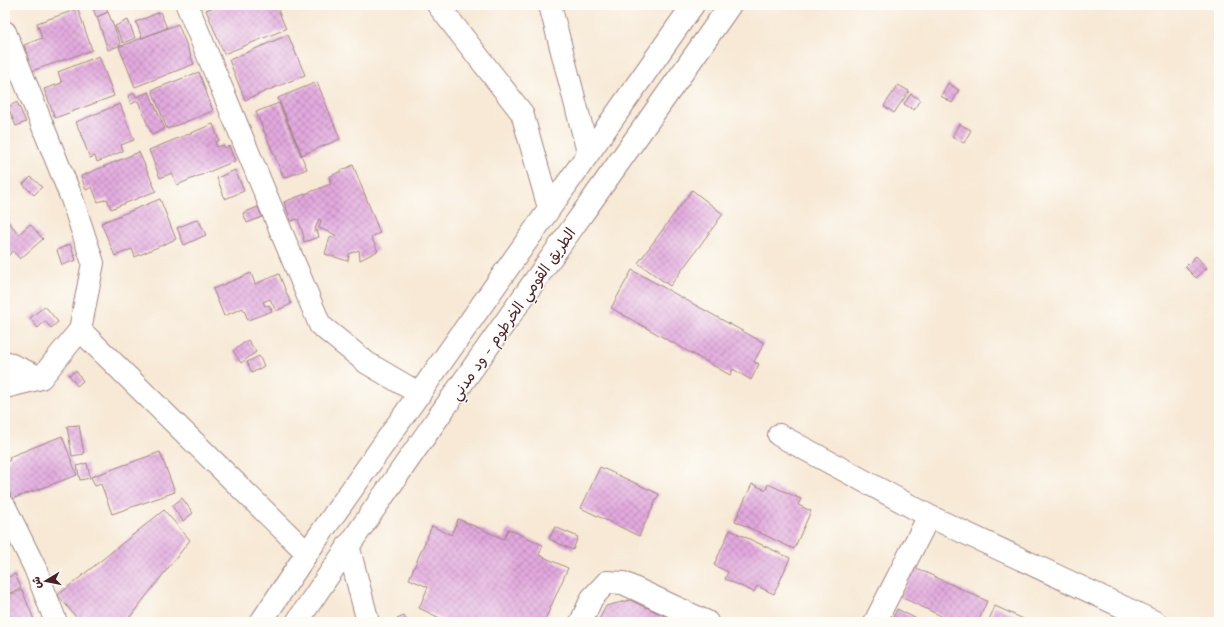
<svg xmlns="http://www.w3.org/2000/svg" width="1224" height="627" font-family="'Comic Neue','Playpen Sans Arabic',sans-serif">
  <style>
    .building { fill: url(#building-cross-hatch) }
    .lines { fill: none; stroke-linecap: round; stroke-linejoin: round }
    .minor-casing { stroke: #a08480; stroke-width: 24 }
    .highway-casing { stroke: #a08480; stroke-width: 24 }
    .minor { stroke: #fff; stroke-width: 22 }
    .highway { stroke: #fff; stroke-width: 22 }
    .labels { text-anchor: middle; dominant-baseline: central; stroke-width: 3; stroke-linejoin: round; paint-order: stroke }
    .street-label { font-size: 15px; fill: #4a1f2b; stroke: #fdfcf7 }
  </style>
  <defs>
    <pattern id="building-cross-hatch" width="8" height="8" patternUnits="userSpaceOnUse"><rect width="8" height="8" fill="#e2a9de"/><path d="M0 0l8 8M0 8l8-8" fill="none" stroke="#b989b4"/></pattern>
  </defs>
  <rect width="100%" height="100%" fill="#fdfcf7"/>
  <filter id="ink" filterUnits="userSpaceOnUse"><feTurbulence type="fractalNoise" baseFrequency=".025" numOctaves="2"/><feDisplacementMap in="SourceGraphic" scale="8" xChannelSelector="R" yChannelSelector="G"/><feConvolveMatrix kernelMatrix="1 2 1 2 8 2 1 2 1" color-interpolation-filters="sRGB"/></filter>
  <filter id="wash" filterUnits="userSpaceOnUse"><feTurbulence type="fractalNoise" baseFrequency=".012" numOctaves="4" result="noise"/><feDisplacementMap in="SourceGraphic" scale="16" xChannelSelector="R" yChannelSelector="G"/><feGaussianBlur stdDeviation="0.9" result="paint"/><feColorMatrix in="noise" values="0 0 0 0 0 0 0 0 0 0 0 0 0 0 0 0 0 1.4 0 .05"/><feComposite in="paint" operator="in"/></filter>
  <g filter="url(#wash)">
    <rect width="100%" height="100%" fill="#f7e9d6"/>
    <g id="blocks">
      <path class="building" d="M 92,5 L 105,5 L 108,12 L 96,17 Z
        M 219,5 L 276,5 L 286,29 L 224,54 L 206,10 Z
        M 78,9 L 92,50 L 32,71 L 24,45 L 42,38 L 37,23 Z
        M 108,12 L 121,45 L 108,50 L 97,17 Z
        M 160,12 L 167,28 L 142,38 L 136,22 Z
        M 128,20 L 135,38 L 123,43 L 115,26 Z
        M 178,24 L 194,64 L 135,87 L 119,47 Z
        M 288,35 L 305,75 L 245,100 L 229,60 Z
        M 99,56 L 114,96 L 55,118 L 44,89 L 62,83 L 58,72 Z
        M 199,72 L 213,111 L 167,129 L 152,90 Z
        M 317,82 L 340,139 L 302,155 L 278,98 Z
        M 948,83 L 959,90 L 952,103 L 941,96 Z
        M 898,85 L 909,91 L 894,113 L 884,106 Z
        M 149,92 L 165,129 L 152,135 L 138,101 L 131,104 L 128,96 L 135,93 L 136,97 Z
        M 911,94 L 920,99 L 914,110 L 904,104 Z
        M 17,102 L 26,122 L 16,126 L 8,107 Z
        M 279,103 L 307,169 L 284,178 L 256,112 Z
        M 120,104 L 134,140 L 121,145 L 123,151 L 97,162 L 95,156 L 90,158 L 76,122 Z
        M 213,124 L 219,141 L 215,142 L 217,147 L 223,145 L 225,148 L 229,146 L 235,161 L 177,185 L 172,173 L 160,178 L 149,150 Z
        M 959,124 L 971,130 L 964,143 L 952,137 Z
        M 139,152 L 156,191 L 111,209 L 107,199 L 98,202 L 92,187 L 86,190 L 81,176 Z
        M 353,165 L 380,233 L 371,237 L 378,251 L 360,260 L 359,250 L 349,254 L 348,261 L 325,254 L 330,237 L 332,238 L 336,235 L 319,228 L 321,220 L 319,219 L 314,232 L 317,230 L 319,237 L 304,242 L 303,238 L 304,237 L 298,219 L 291,221 L 284,202 L 331,184 L 329,177 Z
        M 235,170 L 244,191 L 225,199 L 217,178 Z
        M 31,177 L 42,187 L 34,195 L 23,184 Z
        M 692,190 L 723,214 L 670,286 L 638,263 Z
        M 160,199 L 176,239 L 135,257 L 132,249 L 115,256 L 101,223 Z
        M 258,207 L 262,217 L 247,223 L 243,213 Z
        M 5,218 L 19,234 L 30,224 L 43,239 L 20,259 L 13,251 L 5,259 Z
        M 198,219 L 206,235 L 184,245 L 177,228 Z
        M 70,244 L 76,260 L 62,265 L 57,250 Z
        M 1196,256 L 1207,268 L 1196,278 L 1185,267 Z
        M 632,270 L 764,343 L 754,362 L 759,364 L 751,380 L 733,369 L 730,375 L 611,308 Z
        M 251,273 L 255,284 L 279,274 L 291,304 L 276,311 L 270,299 L 263,302 L 265,306 L 269,305 L 272,311 L 248,320 L 243,308 L 224,316 L 213,289 Z
        M 45,306 L 58,322 L 51,328 L 45,321 L 38,328 L 30,318 Z
        M 248,340 L 256,352 L 241,363 L 233,351 Z
        M 259,356 L 264,366 L 252,373 L 247,362 Z
        M 76,371 L 83,381 L 77,386 L 69,375 Z
        M 79,425 L 84,454 L 72,456 L 67,426 Z
        M 62,436 L 77,475 L 12,499 L 5,481 L 5,462 L 10,460 L 9,457 Z
        M 160,452 L 175,492 L 112,514 L 101,484 L 95,486 L 91,477 Z
        M 87,463 L 90,478 L 80,480 L 77,466 Z
        M 600,467 L 659,494 L 639,536 L 581,508 Z
        M 752,484 L 766,490 L 768,484 L 801,499 L 798,505 L 811,511 L 794,549 L 735,521 Z
        M 182,498 L 193,513 L 183,521 L 172,506 Z
        M 164,510 L 190,540 L 126,622 L 80,622 L 58,595 Z
        M 458,519 L 504,539 L 508,529 L 543,545 L 539,555 L 568,568 L 544,622 L 448,622 L 419,608 L 428,587 L 409,579 L 432,526 L 451,535 Z
        M 555,527 L 578,537 L 573,550 L 549,539 Z
        M 730,530 L 790,558 L 774,594 L 757,586 L 754,592 L 725,579 L 728,572 L 714,565 Z
        M 914,567 L 987,601 L 978,622 L 954,622 L 901,597 Z
        M 15,574 L 21,588 L 5,595 L 5,579 Z
        M 22,590 L 35,622 L 5,622 L 5,596 Z
        M 630,600 L 665,616 L 662,622 L 598,622 L 606,606 Z
        M 995,606 L 1030,622 L 988,622 Z
        M 897,609 L 923,622 L 891,622 Z
        M 404,616 L 407,622 L 390,622 Z"/>
    </g>
  </g>
  <g filter="url(#ink)">
    <use href="#blocks" fill-opacity="0" stroke="#a08480" stroke-width="1"/>
    <g class="lines">
      <defs>
        <path id="minor" d="M 187,5 L 320,325 L 367,363 L 420,394
          M 438,5 L 522,113 L 549,208
          M 550,5 L 588,152
          M 5,32 L 72,199 L 93,263 L 80,330 L 307,553
          M 5,362 L 41,378
          M 5,387 L 41,378 L 80,330
          M 779,435 L 929,516 L 1155,622
          M 5,507 L 35,568 L 56,622
          M 348,545 L 368,622
          M 581,622 L 592,598 L 607,582 L 623,583 L 707,622
          M 875,622 L 929,516"/>
        <path id="highway" d="M 261,622 L 307,553 L 693,5
          M 297,622 C 437,414 586,211 730,5"/>
      </defs>
      <use href="#minor" class="minor-casing"/>
      <use href="#highway" class="highway-casing"/>
      <use href="#minor" class="minor"/>
      <use href="#highway" class="highway"/>
    </g>
  </g>
  <g class="labels">
    <g class="street-label">
      <text transform="translate(513 314) rotate(-55)">الطريق القومي الخرطوم - ود مدني</text>
    </g>
  </g>
  <rect width="1224" height="627" fill="none" stroke="#fdfcf7" stroke-width="20"/>
  <g transform="translate(46 581) rotate(260)" stroke="#fdfcf7" stroke-width="3" paint-order="stroke">
  <path d="M0-3L7 15L0 10L-7 15Z" fill="#4a1f2b"/>
  <text y="-6" font-size="11" font-weight="bold" text-anchor="middle" fill="#4a1f2b">ش</text>
  </g>
</svg>
